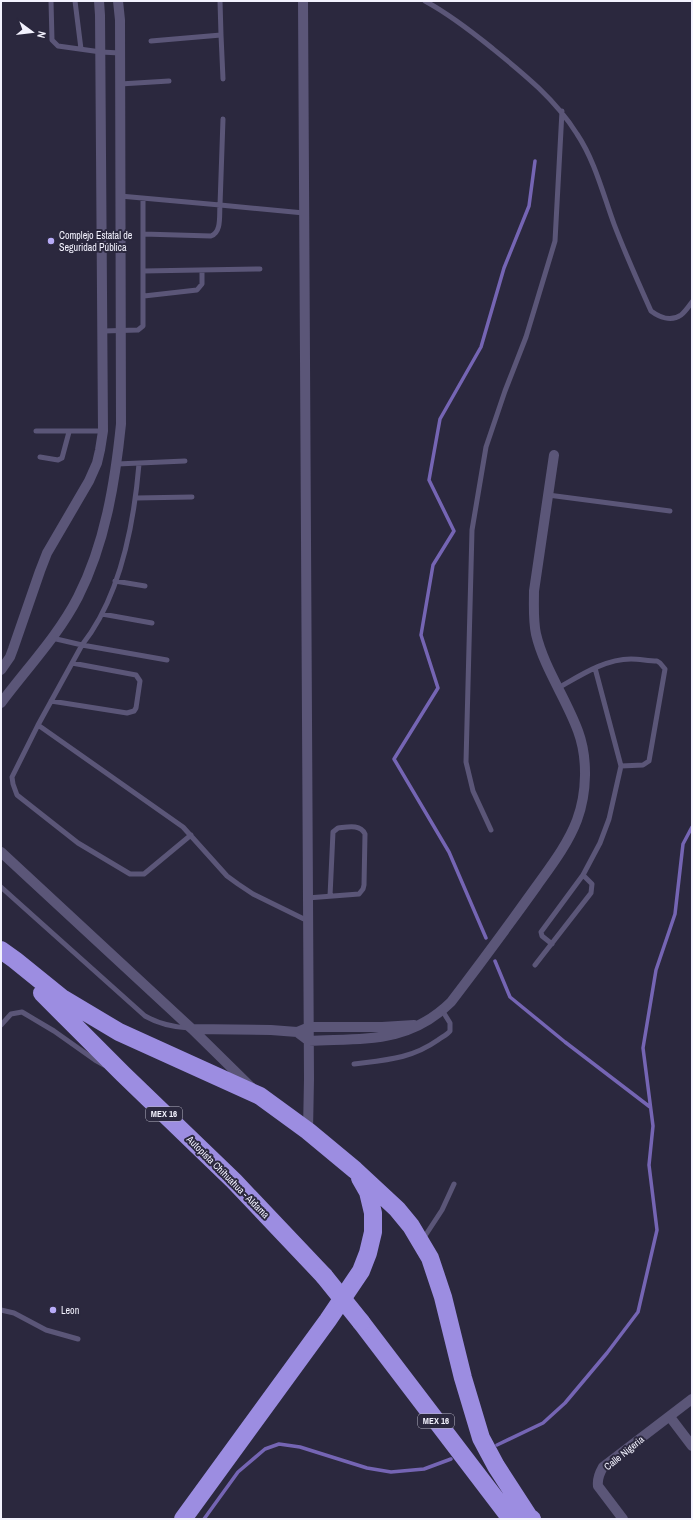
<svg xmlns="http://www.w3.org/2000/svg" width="693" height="1520" font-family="'Archivo Narrow',sans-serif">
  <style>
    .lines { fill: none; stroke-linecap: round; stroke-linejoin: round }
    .stream { stroke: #7565b4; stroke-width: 3.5 }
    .lane { stroke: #5b5678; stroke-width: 5 }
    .street { stroke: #5b5678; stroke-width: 10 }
    .highway { stroke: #9c8de1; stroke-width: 18 }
    .highway-bridge { stroke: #9c8de1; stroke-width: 18 }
    .poi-dot { fill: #b7abf7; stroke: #2b283e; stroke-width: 1.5 }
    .labels { text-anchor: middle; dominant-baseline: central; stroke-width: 4; stroke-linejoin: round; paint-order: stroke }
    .shield { fill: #2b283e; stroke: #b7b5c4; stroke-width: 1 }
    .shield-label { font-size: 9px; font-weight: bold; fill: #f3f2fe }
    .poi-label { font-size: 10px; fill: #f3f2fe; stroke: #2b283e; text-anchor: start }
    .street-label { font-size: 10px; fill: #f3f2fe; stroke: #2b283e }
  </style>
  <rect width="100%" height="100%" fill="#2b283e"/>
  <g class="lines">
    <path class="stream" d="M 486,938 L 449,852 L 394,759 L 438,688 L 421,635 L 433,565 L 454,531 L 429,480 L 440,419 L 481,347 L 504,268 L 529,206 L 535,161
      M 495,961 L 510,997 L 565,1042 L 650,1107
      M 497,1445 L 543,1423 L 565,1403 L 607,1353 L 638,1312 L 657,1230 L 649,1165 L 653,1126 L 643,1048 L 656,970 L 675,914 L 683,844 L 692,827
      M 204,1519 L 238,1472 L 265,1449 L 279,1444 L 300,1447 L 367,1468 L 391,1472 L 424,1469 L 451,1459"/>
    <path class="lane" d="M 51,1 L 52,40 L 58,46 L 101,52 L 120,53
      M 75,1 L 81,49
      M 425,1 C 449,14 471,31 492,48 C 524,74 555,99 577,134 C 595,161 603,194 614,224 C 625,253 638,282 651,311 C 659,317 671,322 681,315 C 685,312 689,306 692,302
      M 221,35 L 223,79
      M 151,41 L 221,35 L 220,1
      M 120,84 L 169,81
      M 223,119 L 220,205 L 304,213
      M 120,196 L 220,205 C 219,215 222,232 211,236 L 143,234
      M 143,271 L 260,269
      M 144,296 L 197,290 L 202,284 L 202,270
      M 103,331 L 138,330 L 143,326 L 143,199
      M 36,431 L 103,431
      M 40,457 L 58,460 L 62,458 L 69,432
      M 117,464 L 185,461
      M 548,495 L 670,511
      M 136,498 L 192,497
      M 115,581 L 145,586
      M 102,614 L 152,623
      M 52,638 L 82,645 C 120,597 134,523 139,464
      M 167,660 L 82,645 L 38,725 L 12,777 L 13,784 L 17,795 L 78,843 L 130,874 L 144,874 L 191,835
      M 595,668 L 621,766
      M 51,701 L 127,713 L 134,711 L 136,708 L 140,681 L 136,675 L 72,663
      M 38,725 L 183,827 L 227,876 L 238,884 L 253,894 L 308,921
      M 491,830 L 473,791 L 466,762 L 472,530 L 486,447 L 505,391 L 526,337 L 555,241 L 562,111
      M 1,887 L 145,1016 C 159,1024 173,1027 189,1028
      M 307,898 L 359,894 L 363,889 L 364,885 L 365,834 C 360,824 348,827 338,828 L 333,832 L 330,896
      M 552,944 L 542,936 L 541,932 L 583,875
      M 535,965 L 591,893 L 592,884 L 583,875 L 600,843 L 609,819 L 621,766 L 643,765 L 649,761 L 665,669 L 660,663 L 657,661 C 648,661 640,659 631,659 C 605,659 581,675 558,688
      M 1,1025 L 11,1014 L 22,1012 L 54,1031 L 95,1060 L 104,1065
      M 354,1064 C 386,1060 411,1059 438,1040 C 442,1037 447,1035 450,1031 L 450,1023 L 442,1010
      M 423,1239 L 442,1210 L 454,1184
      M 1,1310 L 14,1313 L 46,1330 L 78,1339"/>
    <path class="street" d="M 303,1 L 309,1079 L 308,1131
      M 1,670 L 10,657 L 13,649 L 40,571 L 47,553 L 89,481 L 97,463 L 100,450 L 103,431 L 100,15 L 99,1
      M 1,703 C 27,668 58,636 78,597 C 105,544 115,483 121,424 L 120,20 L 118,1
      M 1,852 L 192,1029 L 251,1087
      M 192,1029 L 271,1030 L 297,1032 L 309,1027 L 382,1027 L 414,1025
      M 297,1032 L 309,1041 C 365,1038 408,1044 451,1002 C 480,964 508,926 536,887 C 551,866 568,844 577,820 C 587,793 588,758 578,731 C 566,698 544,668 536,634 C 533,620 534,605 534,591 L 554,455
      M 670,1417 L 692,1446
      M 623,1519 L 598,1486 C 597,1479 599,1474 603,1467 L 692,1399"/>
    <path class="highway" d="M 1,950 L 15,960 L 62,998 L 119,1032 L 260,1096 L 308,1131 L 355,1170 L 397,1209 L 411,1226 L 430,1258 L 443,1297 L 463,1378 L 481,1438 L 496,1466 L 529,1517 L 532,1519
      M 42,993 L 123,1074 L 234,1181 L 324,1276
      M 361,1322 L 511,1519
      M 183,1519 L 328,1320 L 361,1271 L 368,1253 L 373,1232 L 373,1213 L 368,1192 L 360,1178"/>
    <path class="highway-bridge" d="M 324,1276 L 361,1322"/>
  </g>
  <g class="poi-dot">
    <circle cx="51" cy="241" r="4"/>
    <circle cx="53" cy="1310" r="4"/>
  </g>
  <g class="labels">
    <g class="shield">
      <rect x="146" y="1107" width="36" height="14" rx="3"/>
      <rect x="418" y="1414" width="36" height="14" rx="3"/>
    </g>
    <g class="shield-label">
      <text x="164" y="1114">MEX 16</text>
      <text x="436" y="1421">MEX 16</text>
    </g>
    <g class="poi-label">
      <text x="59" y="235">Complejo Estatal de<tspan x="59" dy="12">Seguridad Pública</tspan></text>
      <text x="61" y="1310">Leon</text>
    </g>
    <g class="street-label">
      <text transform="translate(228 1177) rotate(45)">Autopista Chihuahua - Aldama</text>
      <text transform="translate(624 1453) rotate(-39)">Calle Nigeria</text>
    </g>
  </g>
  <rect width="693" height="1520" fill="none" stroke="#f3f2fe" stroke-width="4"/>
  <g transform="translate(32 32) rotate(105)" stroke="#2b283e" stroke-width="3" paint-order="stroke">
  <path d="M0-3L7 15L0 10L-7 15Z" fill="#f3f2fe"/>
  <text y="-6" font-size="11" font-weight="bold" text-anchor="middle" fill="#f3f2fe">N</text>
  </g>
</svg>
